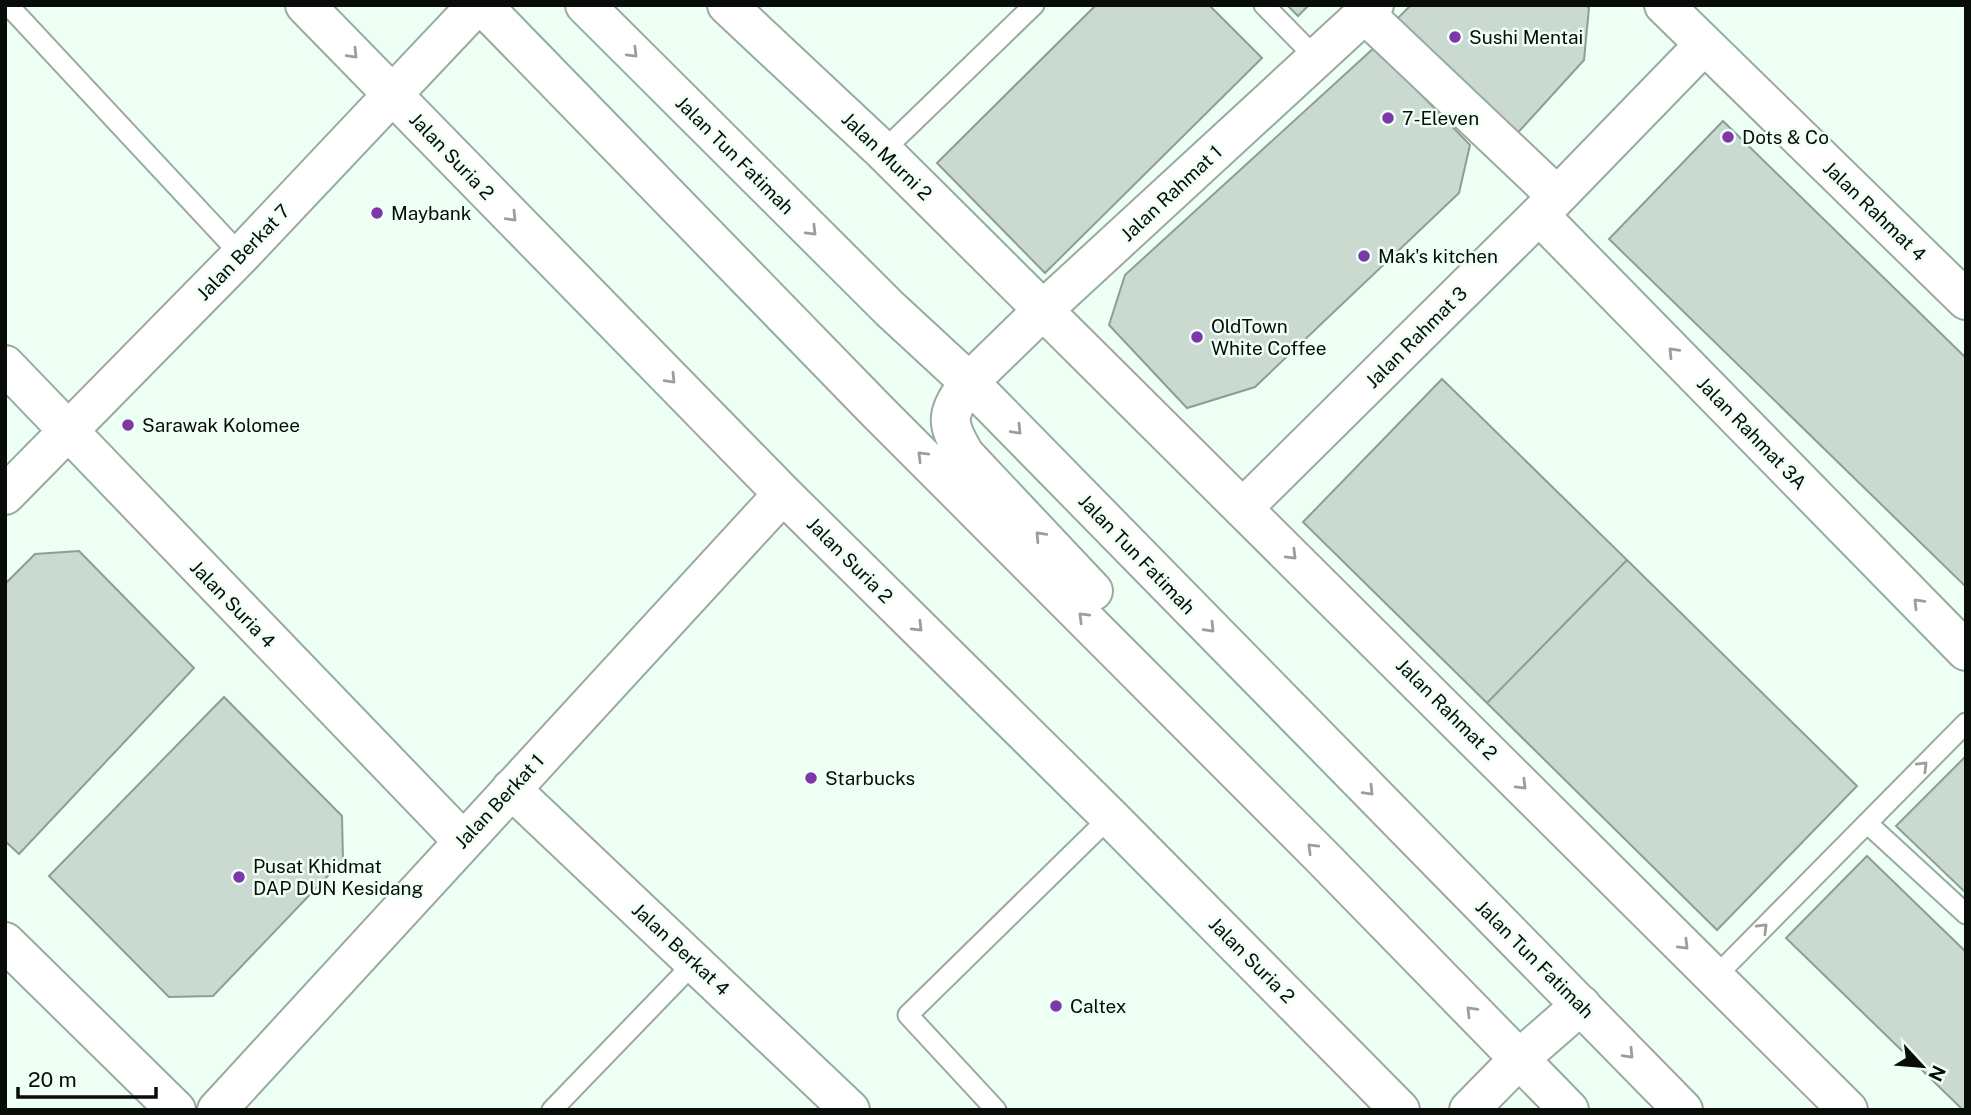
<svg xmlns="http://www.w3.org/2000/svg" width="1971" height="1115" font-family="'Public Sans',sans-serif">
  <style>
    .building { fill: #cadad0; stroke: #8e9e95; stroke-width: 2 }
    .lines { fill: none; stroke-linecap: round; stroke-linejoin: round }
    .lane-casing { stroke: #9aaaa1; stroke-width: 23 }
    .street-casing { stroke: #9aaaa1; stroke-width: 42 }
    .secondary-casing { stroke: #9aaaa1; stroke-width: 42 }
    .lane { stroke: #fff; stroke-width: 19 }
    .street { stroke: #fff; stroke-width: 38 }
    .secondary { stroke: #fff; stroke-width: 38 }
    .oneway { stroke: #9c9e9d }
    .poi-dot { fill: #7d37aa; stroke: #eefff4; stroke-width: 2.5 }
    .labels { text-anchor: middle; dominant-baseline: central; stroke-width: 5; stroke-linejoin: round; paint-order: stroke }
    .poi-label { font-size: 19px; fill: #080d0a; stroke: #eefff4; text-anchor: start }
    .street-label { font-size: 19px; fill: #080d0a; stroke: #eefff4 }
  </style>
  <rect width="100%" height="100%" fill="#eefff4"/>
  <path class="building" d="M 1096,5 L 1209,5 L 1262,58 L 1045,273 L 937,163 Z
    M 1287,5 L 1309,5 L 1298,16 Z
    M 1411,5 L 1586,5 L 1589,8 L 1584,60 L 1513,138 L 1392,24 Z
    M 1375,47 L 1470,145 L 1459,193 L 1255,387 L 1187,408 L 1109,325 L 1125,275 Z
    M 1723,121 L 1966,358 L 1966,587 L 1609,239 Z
    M 1442,379 L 1627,560 L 1487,703 L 1303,522 Z
    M 79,551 L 194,668 L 19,854 L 5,841 L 5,584 L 35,554 Z
    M 1627,560 L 1857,786 L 1717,930 L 1487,703 Z
    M 224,697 L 342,816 L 343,860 L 213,996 L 169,997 L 49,876 Z
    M 1966,756 L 1966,893 L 1896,826 Z
    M 1867,856 L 1966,952 L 1966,1110 L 1963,1110 L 1786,938 Z"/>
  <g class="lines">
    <defs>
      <path id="lane" d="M 8,5 L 241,255
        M 1264,5 L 1317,59
        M 883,151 L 1034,5
        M 1867,823 L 1966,914
        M 1715,977 L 1966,723
        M 552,1110 L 695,962
        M 996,1110 L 908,1015 L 1110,817"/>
      <path id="street" d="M 305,5 L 783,494 L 1110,817 L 1400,1110
        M 727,5 L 883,151 L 1848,1110
        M 1664,5 L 1966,300
        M 1365,14 L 1557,196
        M 1539,215 L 1966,651
        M 5,365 L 463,841
        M 969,382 L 1043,310 L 1374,5
        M 5,495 L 241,255 L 477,5
        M 1244,507 L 1539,215 L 1704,45
        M 511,789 L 850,1110
        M 5,942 L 176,1110
        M 217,1110 L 783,494
        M 1469,1110 L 1518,1060 L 1581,1005"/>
      <path id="secondary" d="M 482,5 L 876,410 L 1323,858 L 1569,1110
        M 585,5 L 890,309 L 969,382 L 1683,1110
        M 969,382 C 947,414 944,420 965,455 L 1093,591"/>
    </defs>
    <use href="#lane" class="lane-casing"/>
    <use href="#street" class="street-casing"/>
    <use href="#secondary" class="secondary-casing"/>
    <use href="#lane" class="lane"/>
    <use href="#street" class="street"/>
    <use href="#secondary" class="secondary"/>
  </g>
  <defs><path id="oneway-chevron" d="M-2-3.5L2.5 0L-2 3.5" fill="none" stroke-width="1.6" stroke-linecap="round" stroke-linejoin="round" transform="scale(1.75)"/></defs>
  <g class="oneway">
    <use href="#oneway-chevron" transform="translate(633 53) rotate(45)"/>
    <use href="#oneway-chevron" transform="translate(353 54) rotate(46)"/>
    <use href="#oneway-chevron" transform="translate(512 217) rotate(46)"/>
    <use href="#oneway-chevron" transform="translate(812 231) rotate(45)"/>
    <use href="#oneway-chevron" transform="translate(1673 352) rotate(-134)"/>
    <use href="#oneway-chevron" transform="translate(671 379) rotate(46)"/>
    <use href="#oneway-chevron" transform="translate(1017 430) rotate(46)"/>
    <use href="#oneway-chevron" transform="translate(922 456) rotate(-135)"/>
    <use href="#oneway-chevron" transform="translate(1040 536) rotate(-133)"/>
    <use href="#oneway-chevron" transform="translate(1292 555) rotate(45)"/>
    <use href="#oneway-chevron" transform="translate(1918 603) rotate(-134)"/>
    <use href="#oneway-chevron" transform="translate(1083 617) rotate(-135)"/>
    <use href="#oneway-chevron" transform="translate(918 627) rotate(45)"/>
    <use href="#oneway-chevron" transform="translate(1210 628) rotate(46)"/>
    <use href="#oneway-chevron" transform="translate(1923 766) rotate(-45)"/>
    <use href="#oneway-chevron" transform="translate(1522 785) rotate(45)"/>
    <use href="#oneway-chevron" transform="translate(1369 791) rotate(46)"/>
    <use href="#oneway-chevron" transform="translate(1312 848) rotate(-135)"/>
    <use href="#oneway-chevron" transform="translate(1763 928) rotate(-45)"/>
    <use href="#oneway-chevron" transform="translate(1684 945) rotate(45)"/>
    <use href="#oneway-chevron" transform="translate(1471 1011) rotate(-134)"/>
    <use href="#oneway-chevron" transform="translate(1629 1054) rotate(46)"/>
  </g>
  <g class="poi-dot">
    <circle cx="1455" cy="37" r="7"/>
    <circle cx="1388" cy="118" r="7"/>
    <circle cx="1728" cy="137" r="7"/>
    <circle cx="377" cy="213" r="7"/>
    <circle cx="1364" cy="256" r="7"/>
    <circle cx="1197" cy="337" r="7"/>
    <circle cx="128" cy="425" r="7"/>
    <circle cx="811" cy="778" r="7"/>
    <circle cx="239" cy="877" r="7"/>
    <circle cx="1056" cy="1006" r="7"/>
  </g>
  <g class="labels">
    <g class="poi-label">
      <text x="1469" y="37">Sushi Mentai</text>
      <text x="1402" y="118">7-Eleven</text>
      <text x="1742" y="137">Dots &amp; Co</text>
      <text x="391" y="213">Maybank</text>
      <text x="1378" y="256">Mak's kitchen</text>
      <text x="1211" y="326">OldTown<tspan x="1211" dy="22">White Coffee</tspan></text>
      <text x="142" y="425">Sarawak Kolomee</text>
      <text x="825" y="778">Starbucks</text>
      <text x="253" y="866">Pusat Khidmat<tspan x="253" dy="22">DAP DUN Kesidang</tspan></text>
      <text x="1070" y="1006">Caltex</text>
    </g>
    <g class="street-label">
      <text transform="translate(735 155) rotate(45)">Jalan Tun Fatimah</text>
      <text transform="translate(452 156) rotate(46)">Jalan Suria 2</text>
      <text transform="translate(887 156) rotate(44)">Jalan Murni 2</text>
      <text transform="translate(1171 193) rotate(-43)">Jalan Rahmat 1</text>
      <text transform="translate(1875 211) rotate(44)">Jalan Rahmat 4</text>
      <text transform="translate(243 252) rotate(-46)">Jalan Berkat 7</text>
      <text transform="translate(1416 337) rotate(-45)">Jalan Rahmat 3</text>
      <text transform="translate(1752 433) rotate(46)">Jalan Rahmat 3A</text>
      <text transform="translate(1137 554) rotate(46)">Jalan Tun Fatimah</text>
      <text transform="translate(850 560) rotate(45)">Jalan Suria 2</text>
      <text transform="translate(233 604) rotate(46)">Jalan Suria 4</text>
      <text transform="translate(1447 709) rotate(45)">Jalan Rahmat 2</text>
      <text transform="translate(499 801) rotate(-47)">Jalan Berkat 1</text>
      <text transform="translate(681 949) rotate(43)">Jalan Berkat 4</text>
      <text transform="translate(1535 959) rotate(45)">Jalan Tun Fatimah</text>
      <text transform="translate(1252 960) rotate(45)">Jalan Suria 2</text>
    </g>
  </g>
  <rect width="1971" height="1115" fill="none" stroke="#080d0a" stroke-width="14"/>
  <g transform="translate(1922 1066) rotate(116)" stroke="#eefff4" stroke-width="5" paint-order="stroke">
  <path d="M0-5L12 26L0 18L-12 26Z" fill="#080d0a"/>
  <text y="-10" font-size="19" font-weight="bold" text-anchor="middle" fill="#080d0a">N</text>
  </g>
  <path d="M18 1087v10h138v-10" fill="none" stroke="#080d0a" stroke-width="3.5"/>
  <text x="28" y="1087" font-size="21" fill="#080d0a" stroke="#eefff4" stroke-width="5" paint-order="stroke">20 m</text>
</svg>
